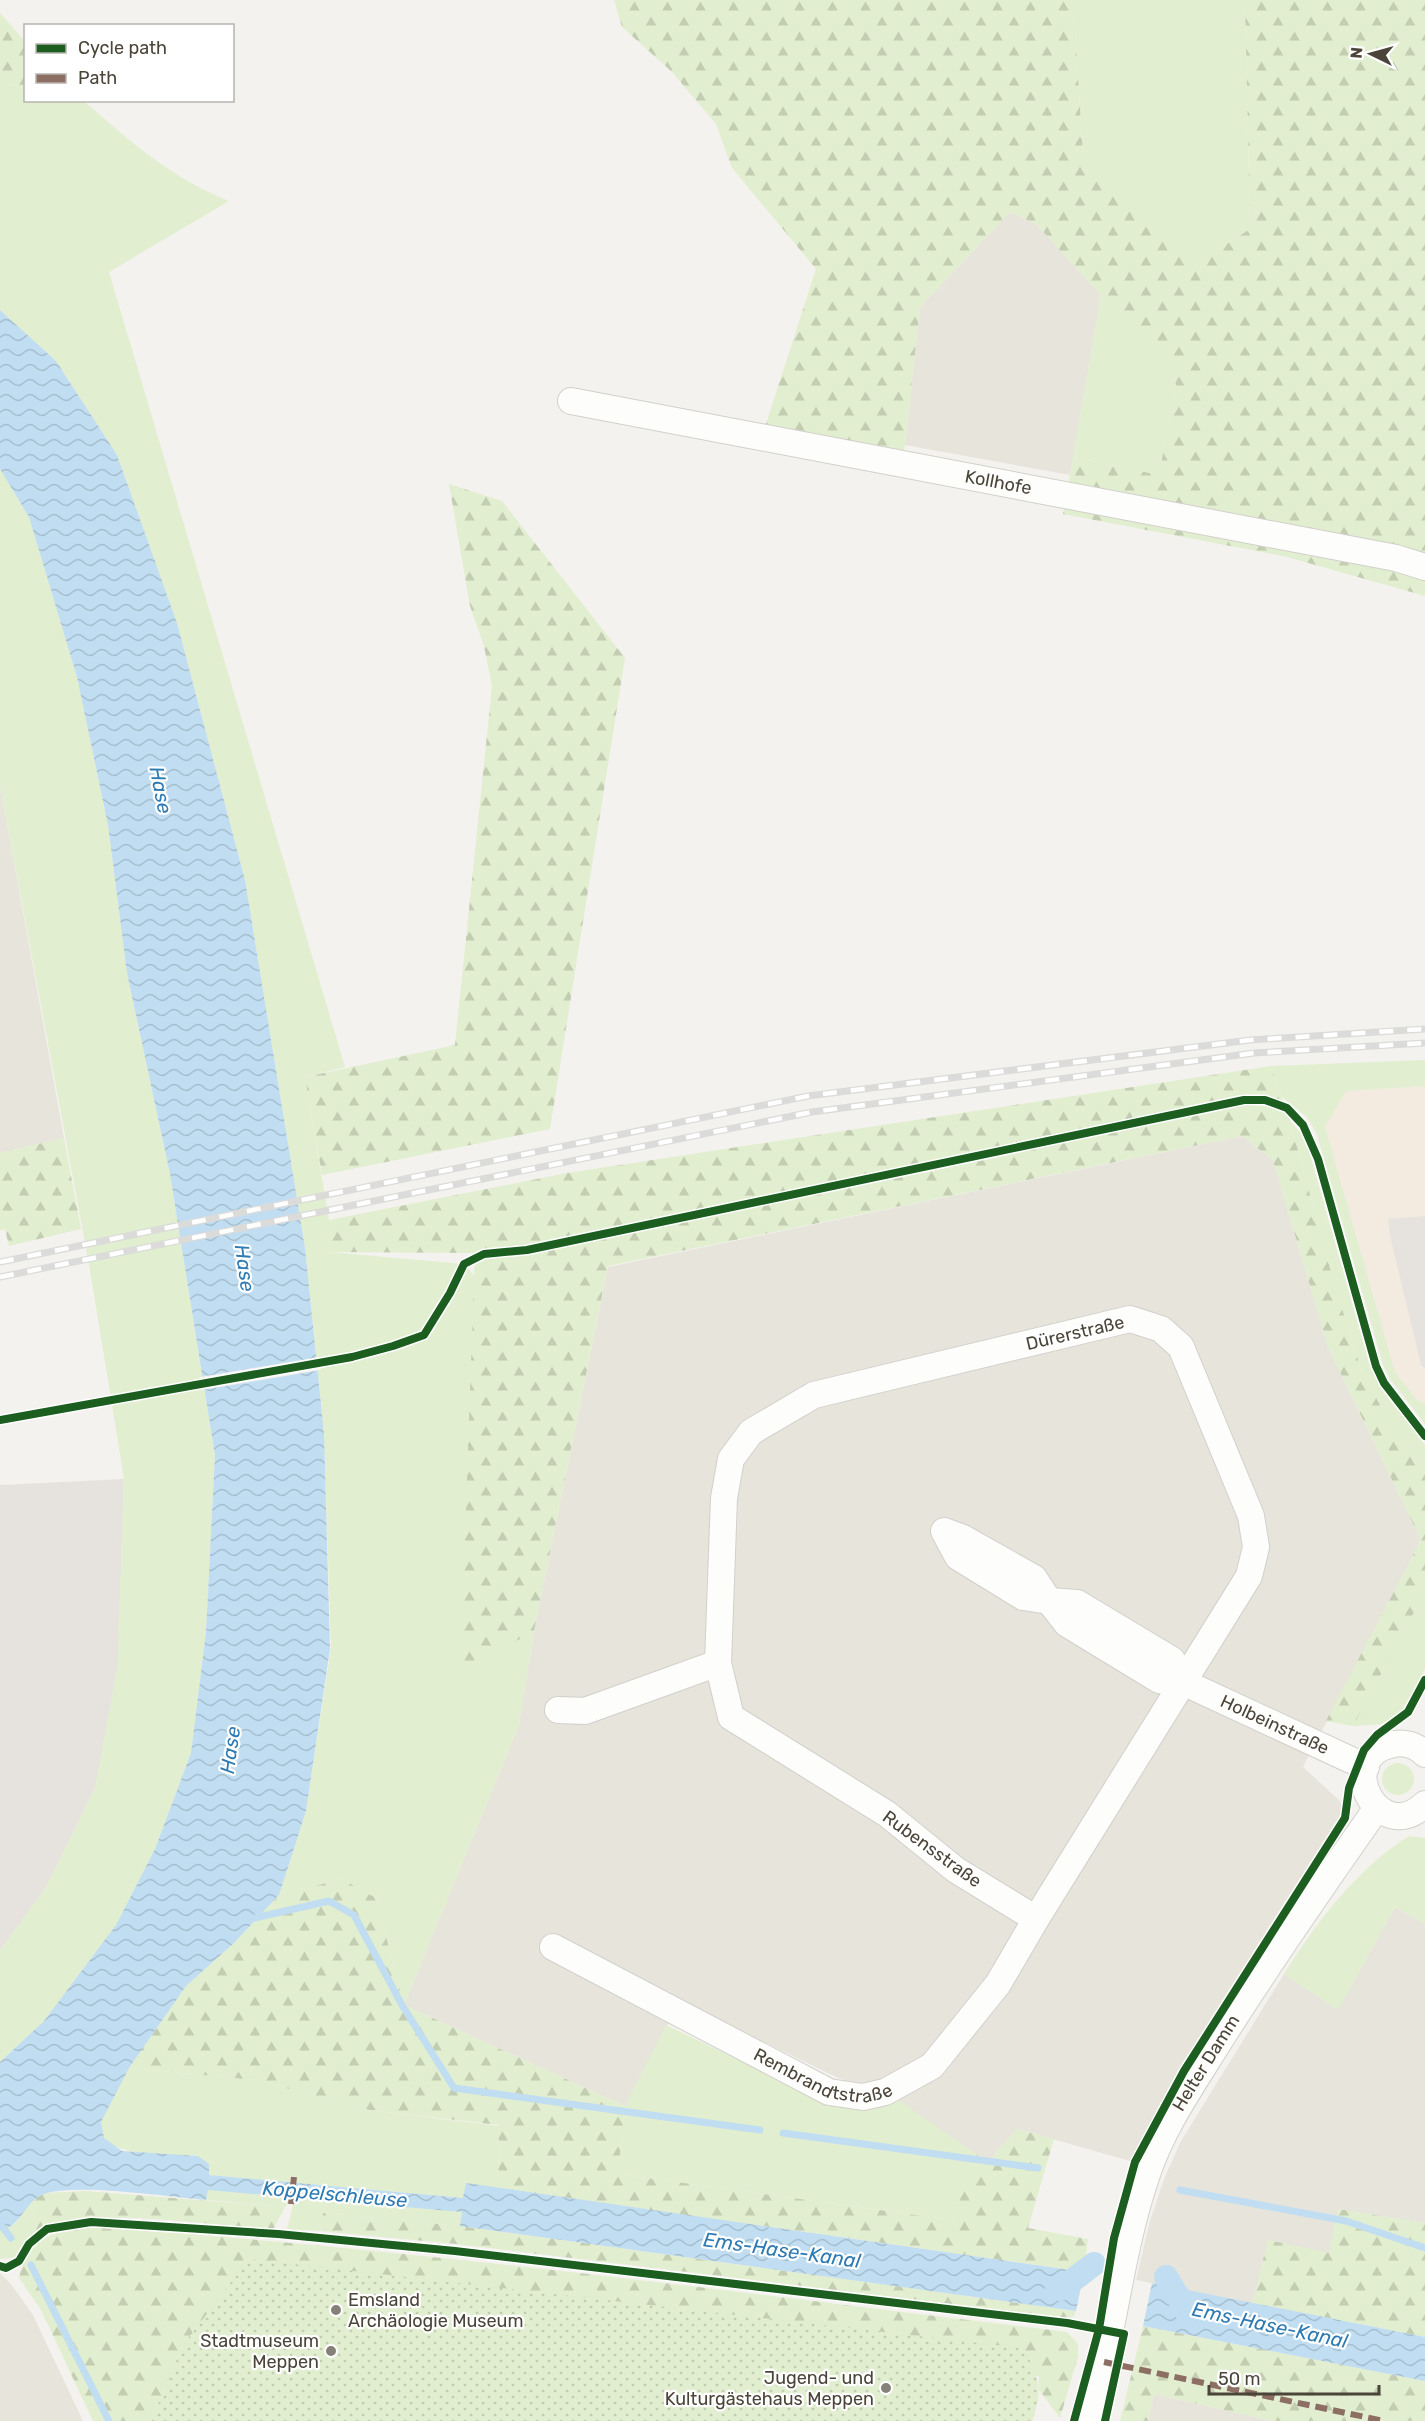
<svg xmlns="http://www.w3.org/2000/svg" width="1425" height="2421" font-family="Rubik,sans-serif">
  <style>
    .residential { fill: #e7e4dc }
    .commercial { fill: #f3ebdf }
    .industrial { fill: #e6e2de }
    .grass { fill: #e1eecf }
    .forest { fill: url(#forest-firs) }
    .park { fill: url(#park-dots) }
    .parking { fill: #e6e3df }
    .water { fill: url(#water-waves) }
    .pier { fill: #f4f2ee }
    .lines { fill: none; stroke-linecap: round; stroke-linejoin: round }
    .stream { stroke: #c0ddf1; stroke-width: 7 }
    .canal { stroke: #c0ddf1; stroke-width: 24 }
    .minor-casing { stroke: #d2d0cb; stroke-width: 28 }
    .minor { stroke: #fdfdfc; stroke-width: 26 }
    .rail-casing { stroke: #dbdbda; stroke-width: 7 }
    .rail { stroke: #fff; stroke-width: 4.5; stroke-dasharray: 14; stroke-linecap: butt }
    .quiet { stroke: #8d6e63; stroke-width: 6; stroke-dasharray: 12 6; stroke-linecap: butt }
    .cycleway-casing { stroke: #fff; stroke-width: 11 }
    .cycleway { stroke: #1b5e20; stroke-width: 8 }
    .poi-dot { fill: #868178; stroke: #fff; stroke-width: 2 }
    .labels { text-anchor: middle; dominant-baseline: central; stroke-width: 4.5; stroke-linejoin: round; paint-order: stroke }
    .street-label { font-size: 18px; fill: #4b4439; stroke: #fff }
    .poi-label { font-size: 18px; fill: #4b4439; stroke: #fff; text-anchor: end }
    .water-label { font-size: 20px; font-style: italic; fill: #2e7ab2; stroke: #fff }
  </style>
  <defs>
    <pattern id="forest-firs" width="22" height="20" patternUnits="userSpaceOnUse" patternTransform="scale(1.5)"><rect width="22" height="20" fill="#e1eecf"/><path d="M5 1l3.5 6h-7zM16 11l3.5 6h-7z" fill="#c3cdb2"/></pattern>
    <pattern id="park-dots" width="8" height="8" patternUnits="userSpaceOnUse" patternTransform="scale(1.5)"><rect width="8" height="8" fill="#e1eecf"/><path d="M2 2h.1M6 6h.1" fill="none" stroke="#c3cdb2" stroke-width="1.8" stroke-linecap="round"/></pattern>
    <pattern id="water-waves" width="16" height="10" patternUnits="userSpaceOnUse" patternTransform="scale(1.5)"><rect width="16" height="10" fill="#c0ddf1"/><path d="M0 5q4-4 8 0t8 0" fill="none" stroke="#a6bfcf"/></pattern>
  </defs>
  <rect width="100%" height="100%" fill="#f4f2ee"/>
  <path class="residential" d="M 1010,212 L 1036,224 L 1101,295 L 1070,475 L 905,445 L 920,307 Z
    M 0,785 L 64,1138 L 0,1153 Z
    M 1242,1136 L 1273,1160 L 1328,1347 L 1421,1540 L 1303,1767 L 1340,1801 L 1343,1811 L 1338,1824 L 1179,2069 L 1130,2161 L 1017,2129 L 988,2162 L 869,2082 L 854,2083 L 838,2078 L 680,2001 L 625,2106 L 404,2005 L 519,1725 L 534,1631 L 608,1267 Z
    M 1395,1907 L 1425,1924 L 1425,2223 L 1338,2209 L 1330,2253 L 1251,2303 L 1136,2280 L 1150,2221 L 1164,2179 L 1181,2141 L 1284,1974 L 1338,2009 Z
    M 0,2273 L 11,2284 L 33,2315 L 83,2421 L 0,2421 Z
    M 1154,2394 L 1273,2421 L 1148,2421 Z"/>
  <path class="commercial" d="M 1425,1086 L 1425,1404 L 1417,1400 L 1395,1372 L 1325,1127 L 1345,1091 Z"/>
  <path class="industrial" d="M 124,1479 L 118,1665 L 95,1788 L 45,1889 L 0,1950 L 0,1485 Z"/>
  <path class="grass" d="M 1073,0 L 1245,0 L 1250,229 L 1190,268 L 1083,154 Z
    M 0,84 L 25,85 L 26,100 L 84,101 C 128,140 173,179 229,201 L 109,272 L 345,1067 L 305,1077 L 329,1220 L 329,1252 L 464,1264 L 478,1280 L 460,1672 L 534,1631 L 519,1725 L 404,2005 L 376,1898 L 342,1879 L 279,1895 L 306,1811 L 331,1648 L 324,1434 L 305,1248 L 245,880 L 177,623 L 117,455 L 56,361 L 0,310 Z
    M 1101,295 L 1157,349 L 1176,384 L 1159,475 L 1073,457 Z
    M 0,469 L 29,517 L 77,677 L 108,825 L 127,973 L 170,1174 L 215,1455 L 206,1632 L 191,1753 L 155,1849 L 116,1925 L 44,2021 L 0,2062 L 0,1950 L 45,1889 L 95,1788 L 117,1669 L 124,1479 L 89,1264 L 0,785 Z
    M 1425,1060 L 1425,1086 L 1346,1091 L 1325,1127 L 1395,1372 L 1417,1400 L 1425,1404 L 1425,1424 L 1390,1379 L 1383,1365 L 1317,1134 L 1307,1117 L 1282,1097 L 1271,1066 Z
    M 1290,1121 L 1299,1131 L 1309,1151 L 1370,1367 L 1381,1389 L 1425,1445 L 1425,1472 L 1386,1417 L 1360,1366 L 1334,1283 Z
    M 1425,1592 L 1425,1669 L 1413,1692 L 1401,1711 L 1385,1724 L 1353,1726 Z
    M1382 1779a16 16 0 1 1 32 0a16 16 0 1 1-32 0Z
    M 1409,1836 L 1425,1838 L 1425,1924 L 1395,1907 L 1338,2010 L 1284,1974 C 1318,1921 1355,1870 1409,1836 Z
    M 666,2025 L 825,2102 L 869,2109 L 900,2101 L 976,2154 L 952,2220 L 618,2174 L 625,2106 Z
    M 129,2068 L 255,2080 L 370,2110 L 499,2126 L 498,2188 L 466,2184 L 464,2198 L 296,2183 L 297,2177 L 291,2176 L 290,2183 L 208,2175 L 198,2156 C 176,2155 90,2159 101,2121 C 106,2103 120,2084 129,2068 Z
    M 207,2189 L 289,2197 L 288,2204 L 285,2207 L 206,2200 Z
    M 295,2197 L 462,2212 L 460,2226 L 323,2213 L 320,2231 L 287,2229 Z
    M 30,2201 L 37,2231 L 26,2241 L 16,2257 L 0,2259 L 0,2229 C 16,2230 23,2213 30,2201 Z"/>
  <path class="forest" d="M 614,0 L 1073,0 L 1083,154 L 1190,268 L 1250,229 L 1245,0 L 1425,0 L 1425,596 L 1287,557 L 1063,514 L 1073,457 L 1159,475 L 1176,384 L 1157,349 L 1101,295 L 1036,224 L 1010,212 L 920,307 L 904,453 L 764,430 L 816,269 L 732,168 L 716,124 L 672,72 L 622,27 Z
    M 0,13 L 25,41 L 25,85 L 0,84 Z
    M 449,484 L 502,501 L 625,658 L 550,1129 L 322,1175 L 305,1077 L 455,1045 L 492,686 L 484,646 L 470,606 Z
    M 1271,1066 L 1290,1121 L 1334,1283 L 1360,1366 L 1386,1417 L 1425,1472 L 1425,1592 L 1353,1726 L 1326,1721 L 1421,1540 L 1328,1347 L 1273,1160 L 1242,1136 L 608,1266 L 534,1631 L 460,1673 L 475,1253 L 329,1252 L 329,1220 L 567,1173 Z
    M 64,1138 L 81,1229 L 9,1246 L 5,1229 L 0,1230 L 0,1153 Z
    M 342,1879 L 376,1898 L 404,2005 L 625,2106 L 618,2174 L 952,2220 L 976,2154 L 988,2162 L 1017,2129 L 1054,2139 L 1028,2228 L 1088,2239 L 1084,2272 L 498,2188 L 499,2125 L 370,2110 L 255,2080 L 129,2068 L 186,1986 L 234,1943 L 279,1895 Z
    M 86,2191 L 285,2207 L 273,2230 C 220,2226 78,2204 37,2231 L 30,2201 L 45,2193 Z
    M 1338,2209 L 1425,2223 L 1425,2337 L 1252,2303 L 1268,2240 L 1329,2253 Z
    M 323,2213 L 460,2226 L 1076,2311 L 1073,2317 L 1068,2318 L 456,2244 L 320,2231 Z
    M 91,2227 C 418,2249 742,2293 1067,2332 L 1078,2344 L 1078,2357 L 1060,2418 L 1039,2390 L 1039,2376 L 183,2345 L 151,2421 L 93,2421 L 41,2310 L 19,2278 C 27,2237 54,2231 91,2227 Z
    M 1143,2326 L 1425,2381 L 1425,2421 L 1273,2421 L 1154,2394 L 1148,2421 L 1120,2421 Z"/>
  <path class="park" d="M 249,2259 L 1023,2348 C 1039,2377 1044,2388 1032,2421 L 151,2421 L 183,2345 Z"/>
  <path class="parking" d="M 1425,1216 L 1425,1369 L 1421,1365 L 1390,1236 L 1388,1219 Z"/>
  <path class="water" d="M 0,310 L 56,361 L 117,455 L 177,623 L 245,880 L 305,1248 L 324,1434 L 330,1649 L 306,1811 L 279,1895 L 234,1943 L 186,1986 L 129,2068 L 101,2122 L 104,2138 L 122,2151 L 198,2156 L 209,2164 L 209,2175 L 463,2198 L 466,2183 L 1084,2272 L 1076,2311 L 460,2226 L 462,2212 L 208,2190 L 206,2200 C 169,2197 77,2183 44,2194 C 25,2200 19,2231 0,2229 L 0,2062 L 44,2021 L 116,1925 L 155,1849 L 191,1753 L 206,1632 L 215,1455 L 170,1174 L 127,973 L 108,825 L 77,677 L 29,517 L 0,469 Z
    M 1152,2283 L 1425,2337 L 1425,2381 L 1143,2326 Z"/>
  <path class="pier" d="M 319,1357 L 321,1370 L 202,1390 L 200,1377 Z"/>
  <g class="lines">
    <path class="stream" d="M 250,1919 L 329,1901 L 354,1915 L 402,2005 L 454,2088 L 760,2130
      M 783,2133 L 1038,2168
      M 1180,2190 L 1346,2221 L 1425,2248
      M 0,2224 L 11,2238
      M 31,2265 L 109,2421"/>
    <path class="canal" d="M 1166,2277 L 1186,2310 L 1190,2311
      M 1057,2288 L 1061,2289 L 1094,2264"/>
    <defs>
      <g id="minor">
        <path id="s1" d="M 571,401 L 1396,558 L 1425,567"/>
        <path d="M 1130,1319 L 1161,1329 L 1181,1347 L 1251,1516 L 1256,1547 L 1249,1576 L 1036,1919 L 956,1870 L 887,1814 L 731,1717 L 718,1663 L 724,1498 L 731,1459 L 751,1432 L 814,1395 Z"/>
        <path d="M 944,1531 L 963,1538 L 1034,1578 L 1049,1601 L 1023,1597 L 958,1557 Z"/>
        <path d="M 1049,1601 L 1077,1603 L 1172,1660 L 1185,1683 L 1159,1680 L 1067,1624 Z"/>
        <path id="s2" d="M 1185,1683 L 1366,1767"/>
        <path d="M 558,1710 L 585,1711 L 718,1663"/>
        <path d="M 1425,1754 C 1416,1745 1403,1741 1390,1745 C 1333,1759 1379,1848 1425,1804"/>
        <path id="s3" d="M 553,1947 L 829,2092 L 863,2097 L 885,2092 L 932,2066 L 998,1984 L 1036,1919"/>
        <path id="s4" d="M 1089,2421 C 1113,2341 1119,2257 1146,2177 C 1161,2130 1191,2087 1217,2045 C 1268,1964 1322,1886 1377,1808"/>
      </g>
    </defs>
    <use href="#minor" class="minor-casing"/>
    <use href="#minor" class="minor"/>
    <defs>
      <path id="rail" d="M 0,1262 L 808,1096 L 1250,1040 L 1425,1029
        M 0,1277 L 812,1112 L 1254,1053 L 1425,1043"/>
    </defs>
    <use href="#rail" class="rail-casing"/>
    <use href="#rail" class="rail"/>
    <path class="quiet" d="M 291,2204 L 294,2177
      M 1104,2362 L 1384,2421"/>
    <defs>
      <path id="cycleway" d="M 0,1420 L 352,1357 L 393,1346 L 424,1335 L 450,1293 L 464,1264 L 484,1254 L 527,1250 L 1244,1100 L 1265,1100 L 1287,1108 L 1303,1125 L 1318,1159 L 1376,1366 L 1384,1383 L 1425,1436
        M 0,2266 L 6,2268 L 19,2261 L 29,2244 L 47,2229 L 91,2222 L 278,2234 L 455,2251 L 1067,2323 L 1124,2334 L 1105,2421
        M 1074,2421 L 1099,2329 L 1114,2238 L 1135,2162 L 1184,2071 L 1345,1818 L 1349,1788 L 1364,1750 L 1377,1735 L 1408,1712 L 1425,1680"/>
    </defs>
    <use href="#cycleway" class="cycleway-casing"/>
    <use href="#cycleway" class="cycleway"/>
  </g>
  <g class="poi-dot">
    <circle cx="336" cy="2310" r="6"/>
    <circle cx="331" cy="2351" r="6"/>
    <circle cx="886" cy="2388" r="6"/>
  </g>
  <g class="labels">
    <g class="street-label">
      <text stroke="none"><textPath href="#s1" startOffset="435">Kollhofe</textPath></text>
      <text transform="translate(1075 1333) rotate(-13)">Dürerstraße</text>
      <text stroke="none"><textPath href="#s2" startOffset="99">Holbeinstraße</textPath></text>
      <text transform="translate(932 1849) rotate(36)">Rubensstraße</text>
      <text stroke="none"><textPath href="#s4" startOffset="380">Helter Damm</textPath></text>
      <text stroke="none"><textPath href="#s3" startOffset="302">Rembrandtstraße</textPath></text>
    </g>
    <g class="poi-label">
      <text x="348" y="2300" text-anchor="start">Emsland<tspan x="348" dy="21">Archäologie Museum</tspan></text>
      <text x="319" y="2341">Stadtmuseum<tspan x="319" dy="21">Meppen</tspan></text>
      <text x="874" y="2378">Jugend- und<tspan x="874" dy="21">Kulturgästehaus Meppen</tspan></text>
    </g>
    <g class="water-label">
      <text transform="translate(161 790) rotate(79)">Hase</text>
      <text transform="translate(245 1268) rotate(82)">Hase</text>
      <text transform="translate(230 1750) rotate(-82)">Hase</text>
      <text transform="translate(335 2194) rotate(5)">Koppelschleuse</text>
      <text transform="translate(782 2250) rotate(8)">Ems-Hase-Kanal</text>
      <text transform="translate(1270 2325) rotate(12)">Ems-Hase-Kanal</text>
    </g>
  </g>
  <rect x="24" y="24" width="210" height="78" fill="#ffffff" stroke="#b7b4b0" stroke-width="1.5"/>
  <rect x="36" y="44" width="30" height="9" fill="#1b5e20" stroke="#b7b4b0" stroke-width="1.5"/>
  <text x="78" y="54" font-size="18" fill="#4b4439">Cycle path</text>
  <rect x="36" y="74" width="30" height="9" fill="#8d6e63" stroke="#b7b4b0" stroke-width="1.5"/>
  <text x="78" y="84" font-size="18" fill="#4b4439">Path</text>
  <g transform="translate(1371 54) rotate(275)" stroke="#ffffff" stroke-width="4.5" paint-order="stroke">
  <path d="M0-4.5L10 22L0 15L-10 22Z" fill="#4b4439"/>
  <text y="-9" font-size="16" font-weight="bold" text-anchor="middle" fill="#4b4439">N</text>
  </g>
  <path d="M1209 2385v9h170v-9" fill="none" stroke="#4b4439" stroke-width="3"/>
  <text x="1218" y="2385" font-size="18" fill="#4b4439" stroke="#ffffff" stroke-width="4.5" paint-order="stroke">50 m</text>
</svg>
